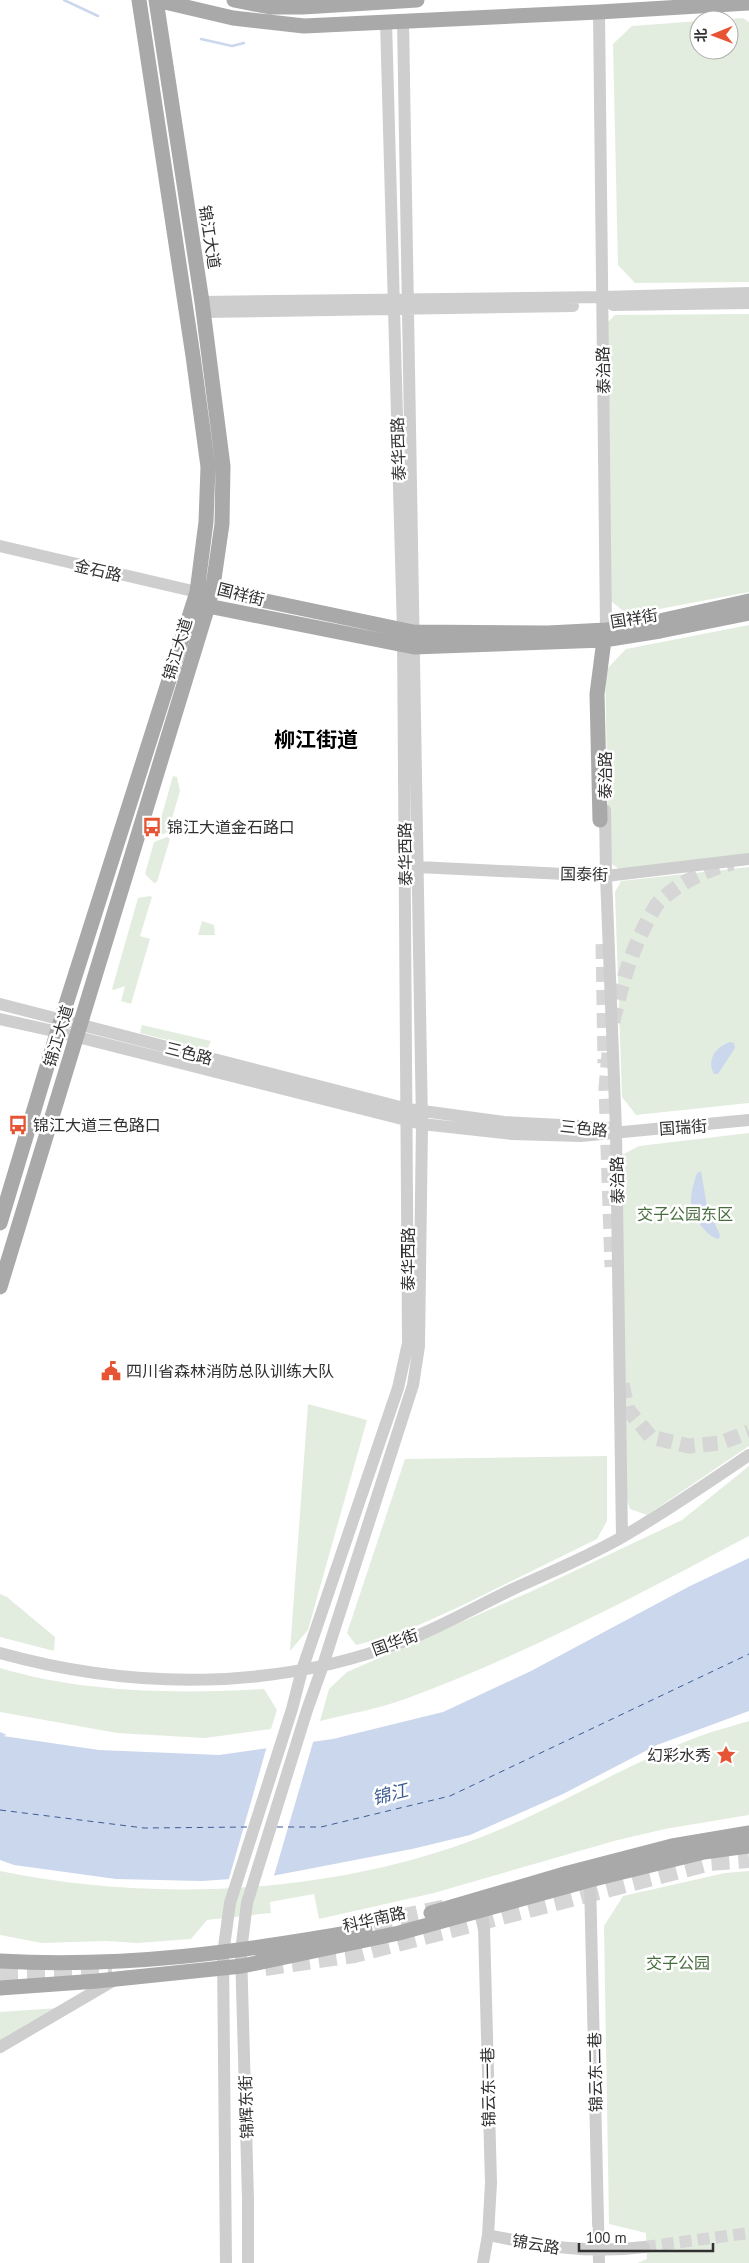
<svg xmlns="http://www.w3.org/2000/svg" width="749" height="2263" font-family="'PT Sans','Noto Sans SC',sans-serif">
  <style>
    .green { fill: #e3eddf }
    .water { fill: #cbd7ed }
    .pier { fill: #fff }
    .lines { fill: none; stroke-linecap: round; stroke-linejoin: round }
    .stream { stroke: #cbd7ed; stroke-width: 2.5 }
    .ferry { stroke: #3d5c94; stroke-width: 1; stroke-dasharray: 6 5; stroke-linecap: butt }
    .minor-tunnel { stroke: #d6d6d6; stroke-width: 12; stroke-dasharray: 12 6; stroke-linecap: butt }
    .major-tunnel { stroke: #d6d6d6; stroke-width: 15; stroke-dasharray: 15 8; stroke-linecap: butt }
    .highway-tunnel { stroke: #d6d6d6; stroke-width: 18; stroke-dasharray: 18 9; stroke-linecap: butt }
    .minor { stroke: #cecece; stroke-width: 12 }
    .major { stroke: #a9a9a9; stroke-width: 15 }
    .labels { text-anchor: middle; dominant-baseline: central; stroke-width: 5; stroke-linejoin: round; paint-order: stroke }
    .street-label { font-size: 16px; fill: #313131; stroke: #fff }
    .poi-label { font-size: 16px; fill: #313131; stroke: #fff; text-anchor: start }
    .park-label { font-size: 16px; fill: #476d3d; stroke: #fff }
    .water-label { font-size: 18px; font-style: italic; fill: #3d5c94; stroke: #fff }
    .district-label { font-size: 21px; font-weight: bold; fill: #000; stroke: #fff }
  </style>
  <rect width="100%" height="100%" fill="#fff"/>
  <path class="green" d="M 743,18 L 749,22 L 749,282 L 635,283 L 618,265 L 613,44 L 632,26 L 699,21 L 699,50 L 729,50 L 729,20 L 715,20 Z
    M 749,314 L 749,592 L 628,615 L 611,601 L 607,323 L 615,315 Z
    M 749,625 L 749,856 L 619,869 L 609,862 L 605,671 L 626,649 Z
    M 173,776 L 177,777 L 180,791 L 168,832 L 158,836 L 156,836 Z
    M 167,837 L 170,839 L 157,882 L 154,883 L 145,874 L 154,842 Z
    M 749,867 L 749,1103 L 636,1115 L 622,1097 L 615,892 L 621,881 Z
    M 150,896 L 152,897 L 140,936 L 150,939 L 131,1004 L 121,1001 L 125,986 L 114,990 L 112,989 L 138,898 Z
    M 202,921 L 214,925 L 215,935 L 198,935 Z
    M 142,1025 L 211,1041 L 207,1050 L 140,1033 Z
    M 749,1133 L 749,1446 L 647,1515 L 630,1509 L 627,1500 L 620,1156 L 639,1146 Z
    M 308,1404 L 367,1420 L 308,1630 L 290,1651 Z
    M 607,1456 L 607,1521 L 597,1539 L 461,1606 L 399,1634 L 356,1645 L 347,1633 L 405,1459 Z
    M 749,1466 L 749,1536 C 636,1596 524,1655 405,1699 C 378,1709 348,1714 320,1721 L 329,1689 L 347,1672 L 530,1592 L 682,1520 Z
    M 0,1594 L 7,1597 L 55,1637 L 54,1651 L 0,1637 Z
    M 0,1668 C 84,1693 177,1694 264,1689 L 277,1710 L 271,1729 L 205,1738 L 117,1733 L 0,1712 Z
    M 749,1721 L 749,1815 L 665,1829 L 614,1841 L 434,1893 L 319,1919 L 314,1894 L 270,1902 L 271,1913 L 207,1920 L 191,1939 L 138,1943 L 106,1941 L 42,1943 L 0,1935 L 0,1871 C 155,1903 331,1894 479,1838 C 555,1809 624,1765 700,1736 C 716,1730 733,1726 749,1721 Z
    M 749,1871 L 749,2263 L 637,2263 L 647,2259 L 646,2233 L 609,2224 L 604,1926 L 623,1896 L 725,1873 Z
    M 58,2008 L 0,2042 L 0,2012 Z"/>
  <path class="water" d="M 730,1042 L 734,1043 L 735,1048 L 718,1074 L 714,1074 C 706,1059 716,1047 730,1042 Z
    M 701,1171 L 707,1206 L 720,1235 L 719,1239 C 712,1238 707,1233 703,1228 C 686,1211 690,1194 697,1173 Z
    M 749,1558 L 749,1711 L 657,1745 L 563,1794 L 470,1835 L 412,1849 L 272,1876 L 202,1881 L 116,1879 L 14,1865 L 0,1860 L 0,1732 L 7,1735 L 3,1736 L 99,1750 L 219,1755 L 333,1739 L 443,1712 L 531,1671 L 690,1586 Z"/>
  <path class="pier" d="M 314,1739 L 273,1879 L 228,1882 L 267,1746 Z"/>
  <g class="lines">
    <path class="stream" d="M 64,0 L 98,16
      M 201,39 L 232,46 L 244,43"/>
    <path class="ferry" d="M 0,1810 L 144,1828 L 248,1827
      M 277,1827 L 321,1827 L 450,1796 L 749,1654"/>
    <path class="minor-tunnel" d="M 644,2247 L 749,2233"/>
    <path class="major-tunnel" d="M 603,944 L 605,1063
      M 613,1022 C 621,986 631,951 649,918 C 652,913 655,906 659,902 C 678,883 707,869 733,863
      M 609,1053 L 606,1088 L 612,1267
      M 622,1384 L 628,1410 L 651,1437 L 689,1446 L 720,1443 L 749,1432"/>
    <path class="highway-tunnel" d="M 347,1929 L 447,1908
      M 265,1967 L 354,1954 L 710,1862 L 749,1859
      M 0,1976 L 112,1974"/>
    <path class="minor" d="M 599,12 L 606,630 L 604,640
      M 202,302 L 603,297 L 749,293
      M 613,305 L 749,303
      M 203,312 L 573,306
      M 0,546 L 197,592
      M 605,810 L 606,876 L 616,1131 L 622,1537
      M 418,867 L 606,876 L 749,859
      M 0,1004 L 408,1109 L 504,1122 L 580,1126 L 601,1129
      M 0,1019 L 58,1032 L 422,1124 L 512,1134 L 581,1136 L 749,1120
      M 0,1653 C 133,1690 275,1691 405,1641 C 441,1627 476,1607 511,1590 C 548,1573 588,1557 624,1536 C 667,1511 708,1483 749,1455
      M 590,1880 L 599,2263
      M 481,1910 L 484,1927 L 491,2183 L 488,2235 L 483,2263
      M 0,2047 L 116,1979
      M 488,2235 C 541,2246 590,2254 644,2247
      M 226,2263 L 223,1954 L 230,1903 L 292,1709 L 302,1670 L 398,1388 L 408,1343 L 403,631 L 386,21
      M 248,2263 L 248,2199 L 241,1951 L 247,1903 L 307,1710 L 323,1665 L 413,1385 L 419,1346 L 422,1124 L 403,21"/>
    <path class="major" d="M 234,0 L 270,7 L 303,7 L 417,0
      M 749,601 L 628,628 L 606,630 L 548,633 L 413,632 L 266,601 L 213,586 L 197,592 L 208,606 L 414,647 L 604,640 L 660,631 L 749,613
      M 600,820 L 597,694 L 604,640
      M 0,1223 L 61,1020 L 197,592 L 206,522 L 208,467 L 193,356 L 139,0
      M 0,1287 L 208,606 L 213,586 L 222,524 L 223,466 L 202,302 L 156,0 L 233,18 L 304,26 L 599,12 L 749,3
      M 431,1913 L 568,1873 L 672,1846 L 749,1833
      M 0,1961 C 126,1968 241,1952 365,1930
      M 0,1988 L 97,1981 L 242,1966 L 399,1933 L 590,1880 L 704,1852 L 749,1846"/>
  </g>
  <defs>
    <symbol id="bus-bare" viewBox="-9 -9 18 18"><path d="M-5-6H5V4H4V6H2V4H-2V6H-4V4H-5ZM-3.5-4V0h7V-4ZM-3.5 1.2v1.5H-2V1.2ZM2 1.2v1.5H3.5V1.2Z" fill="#e65434" stroke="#fff" stroke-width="2.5" paint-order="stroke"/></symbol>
    <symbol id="civic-bare" viewBox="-9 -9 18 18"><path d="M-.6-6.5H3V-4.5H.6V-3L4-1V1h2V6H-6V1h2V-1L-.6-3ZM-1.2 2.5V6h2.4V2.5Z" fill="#e65434" stroke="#fff" stroke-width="2.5" paint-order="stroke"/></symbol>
    <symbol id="sight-bare" viewBox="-9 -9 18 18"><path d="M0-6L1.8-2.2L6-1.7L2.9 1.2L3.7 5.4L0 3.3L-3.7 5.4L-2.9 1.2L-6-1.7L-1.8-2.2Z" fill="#e65434" stroke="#fff" stroke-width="2.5" paint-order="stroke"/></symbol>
  </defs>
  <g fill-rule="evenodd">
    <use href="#bus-bare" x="138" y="813" width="28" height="28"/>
    <use href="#bus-bare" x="4" y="1111" width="28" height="28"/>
    <use href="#civic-bare" x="97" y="1357" width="28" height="28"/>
    <use href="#sight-bare" x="712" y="1741" width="28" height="28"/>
  </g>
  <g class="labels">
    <g class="street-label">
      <text transform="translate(210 237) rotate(81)">锦江大道</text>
      <text transform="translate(603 370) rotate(-91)">泰治路</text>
      <text transform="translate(398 449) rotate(-92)">泰华西路</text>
      <text transform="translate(98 570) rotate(13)">金石路</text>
      <text transform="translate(241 594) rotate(14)">国祥街</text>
      <text transform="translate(634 618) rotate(-9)">国祥街</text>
      <text transform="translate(177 649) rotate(-73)">锦江大道</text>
      <text transform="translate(605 775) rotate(-90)">泰治路</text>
      <text transform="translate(405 854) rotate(-91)">泰华西路</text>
      <text transform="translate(584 874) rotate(1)">国泰街</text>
      <text transform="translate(58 1036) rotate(-73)">锦江大道</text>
      <text transform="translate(189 1053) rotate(14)">三色路</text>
      <text transform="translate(683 1127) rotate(-4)">国瑞街</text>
      <text transform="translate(584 1128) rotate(6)">三色路</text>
      <text transform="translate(617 1180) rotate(-91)">泰治路</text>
      <text transform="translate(408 1259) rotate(-90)">泰华西路</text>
      <text transform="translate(395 1642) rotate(-20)">国华街</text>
      <text transform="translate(374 1919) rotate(-13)">科华南路</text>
      <text transform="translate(595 2072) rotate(-91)">锦云东二巷</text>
      <text transform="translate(488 2087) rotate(-91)">锦云东一巷</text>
      <text transform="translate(246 2107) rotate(-92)">锦辉东街</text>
      <text transform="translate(536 2244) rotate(10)">锦云路</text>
    </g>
    <g class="poi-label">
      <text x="167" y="827">锦江大道金石路口</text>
      <text x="33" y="1125">锦江大道三色路口</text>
      <text x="126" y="1371">四川省森林消防总队训练大队</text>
      <text x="711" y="1755" text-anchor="end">幻彩水秀</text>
    </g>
    <g class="park-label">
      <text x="685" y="1214">交子公园东区</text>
      <text x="678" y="1963">交子公园</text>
    </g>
    <g class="water-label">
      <text transform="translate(390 1794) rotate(-14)">锦江</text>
    </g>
    <g class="district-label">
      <text x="316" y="739">柳江街道</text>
    </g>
  </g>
  <g transform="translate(714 35) rotate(269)"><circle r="24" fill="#ffffff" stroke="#adadad"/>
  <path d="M0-4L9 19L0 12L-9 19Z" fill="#e65434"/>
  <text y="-8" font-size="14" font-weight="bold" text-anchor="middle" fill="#313131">北</text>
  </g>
  <path d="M579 2243v8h134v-8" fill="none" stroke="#313131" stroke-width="2.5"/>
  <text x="586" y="2243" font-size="15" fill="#313131" stroke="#ffffff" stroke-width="4" paint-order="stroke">100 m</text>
</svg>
